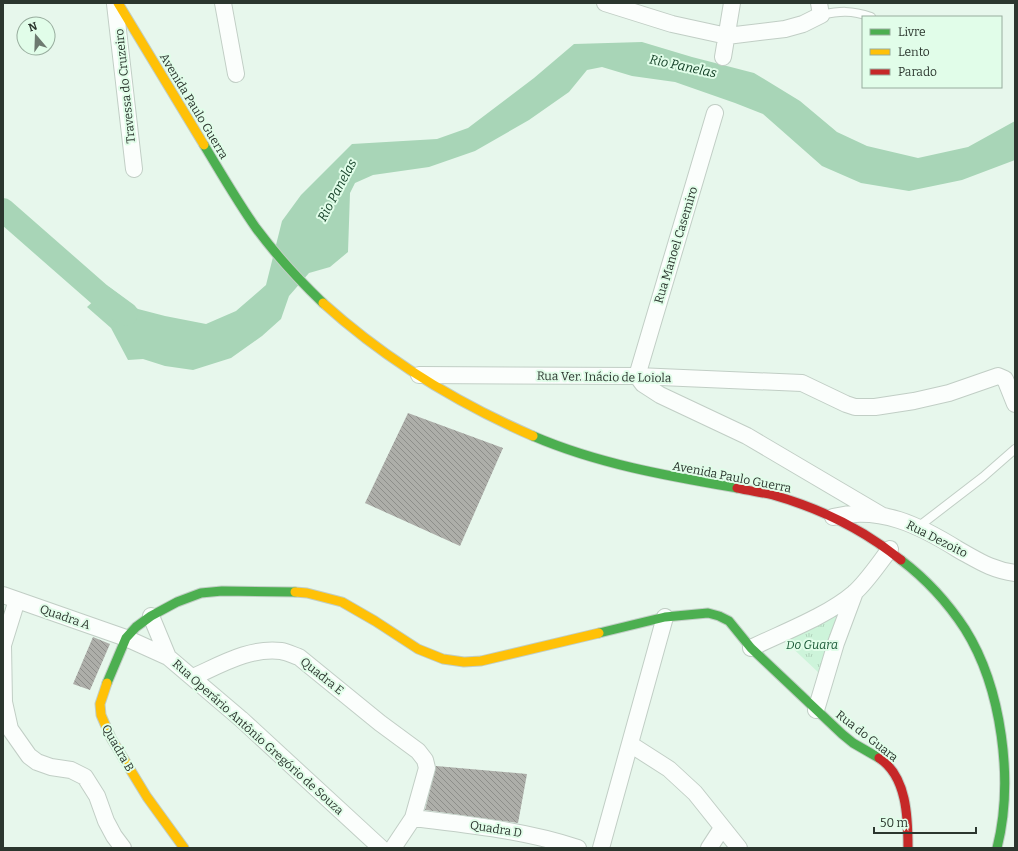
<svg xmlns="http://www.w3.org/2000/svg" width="1018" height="851" font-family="Bitter,serif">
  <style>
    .park { fill: url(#park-tufts) }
    .water { fill: #a8d5b7 }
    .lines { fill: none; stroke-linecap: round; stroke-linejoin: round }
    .river { stroke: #a8d5b7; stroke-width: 24 }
    .building { fill: url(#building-back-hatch) }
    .lane-casing { stroke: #c1cec5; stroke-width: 10 }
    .street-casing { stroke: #c1cec5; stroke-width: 18 }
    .fast-casing { stroke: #c1cec5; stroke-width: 11 }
    .slow-casing { stroke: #c1cec5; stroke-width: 11 }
    .jam-casing { stroke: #c1cec5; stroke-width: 11 }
    .lane { stroke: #fbfefc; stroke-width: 8 }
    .street { stroke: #fbfefc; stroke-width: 16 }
    .fast { stroke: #4caf50; stroke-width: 9 }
    .slow { stroke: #ffc107; stroke-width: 9 }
    .jam { stroke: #c62828; stroke-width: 9 }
    .labels { text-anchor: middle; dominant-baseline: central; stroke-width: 4; stroke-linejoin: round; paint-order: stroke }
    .street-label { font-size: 12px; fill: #2b362e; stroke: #e1fde9 }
    .park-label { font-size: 12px; font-style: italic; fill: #185835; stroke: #e1fde9 }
    .water-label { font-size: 13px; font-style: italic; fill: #144027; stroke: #e1fde9 }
  </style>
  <defs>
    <pattern id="park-tufts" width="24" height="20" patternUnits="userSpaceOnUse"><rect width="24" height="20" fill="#cdf4da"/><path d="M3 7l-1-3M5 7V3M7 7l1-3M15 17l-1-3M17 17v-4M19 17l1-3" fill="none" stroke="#b0d2bb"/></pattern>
    <pattern id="building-back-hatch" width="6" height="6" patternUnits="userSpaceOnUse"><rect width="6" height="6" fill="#adaea9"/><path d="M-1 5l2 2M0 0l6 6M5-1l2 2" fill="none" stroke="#8d8e8a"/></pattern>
  </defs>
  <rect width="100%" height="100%" fill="#e7f7ec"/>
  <path class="park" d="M 837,614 L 820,674 L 784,640 Z"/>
  <path class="water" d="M 642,42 L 692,57 L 754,73 L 800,101 L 837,132 L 867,146 L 918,158 L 968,147 L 1015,121 L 1015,160 L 962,180 L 909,191 L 861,183 L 822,166 L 763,114 L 735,103 L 675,82 L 632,76 L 602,67 L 587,70 L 569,92 L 529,120 L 475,151 L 429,167 L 373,175 L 355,183 L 350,193 L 348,252 L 330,267 L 309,273 L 289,296 L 281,319 L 262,336 L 231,358 L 193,370 L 165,366 L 143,359 L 128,360 L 111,328 L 87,307 L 109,287 L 138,309 L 165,316 L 206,324 L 236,311 L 266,285 L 282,221 L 301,195 L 352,144 L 437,139 L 468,128 L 534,78 L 574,44 Z"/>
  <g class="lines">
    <path class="river" d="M 3,210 L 100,295 L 126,314"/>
  </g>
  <path class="building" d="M 408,413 L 503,448 L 460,546 L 365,503 Z
    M 93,637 L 110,644 L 90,690 L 73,684 Z
    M 436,766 L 527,774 L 518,823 L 425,810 Z"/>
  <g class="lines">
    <defs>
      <path id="lane" d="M 821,15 C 840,11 851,10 871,17
        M 918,527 L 983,477 L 1015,449"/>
      <path id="street" d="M 223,3 L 236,74
        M 605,3 L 672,24 L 727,36 L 785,29 L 803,24 L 821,15 L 819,3
        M 115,4 L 134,169
        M 723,57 L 732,3
        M 419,375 L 637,376 L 802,383 L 846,404 L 855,407 L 875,407 L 914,401 L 949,393 L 998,376 L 1005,379 L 1015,404
        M 637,376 L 643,384 L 660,395 L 747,436 L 881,515
        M 637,376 L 715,113
        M 833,517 C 881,506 919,525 959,550 C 979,561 992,570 1015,573
        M 3,595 L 126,638 L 168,657 L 241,719 L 381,848
        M 17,600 L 3,645 L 4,702 L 10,729 L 29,756 L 37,762 L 51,767 L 71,770 L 85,777 L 97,796 L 106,821 L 114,836 L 123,848
        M 151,616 L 168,657
        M 751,648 C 784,632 827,616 854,593 C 866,583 880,562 890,549
        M 193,677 C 220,665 250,647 281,651 C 287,652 293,655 299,657 L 380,723 L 418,751 L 425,760 L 427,768 L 413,818 L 393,848
        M 816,710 L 836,643 L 855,592
        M 630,744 L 669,769 L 695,793 L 739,848
        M 413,818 C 469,825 524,830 578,848
        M 601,848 L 665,617
        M 709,848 L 722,828"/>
      <path id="fast" d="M 204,145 C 221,173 237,201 256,228 C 276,255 299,280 323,303
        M 533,436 C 598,464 668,476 737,488
        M 901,560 C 926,579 948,603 965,629 C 1002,688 1014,781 997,848
        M 599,633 L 665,617 L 708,613 L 719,616 L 729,621 L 751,648 L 842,734 L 853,743 L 879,758
        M 107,683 L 126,638 L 136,627 L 151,616 L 177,602 L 201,593 L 222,591 L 295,592"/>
      <path id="slow" d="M 118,3 L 204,145
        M 323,303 C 385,359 457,403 533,436
        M 295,592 L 307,593 L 342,602 L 375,621 L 418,649 L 443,659 L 464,662 L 481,661 L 599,633
        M 107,683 L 100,704 L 101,715 L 111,738 L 147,797 L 184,848"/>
      <path id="jam" d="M 737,488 C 749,491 761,492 773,495 C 819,508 864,530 901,560
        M 879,758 C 907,776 908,818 908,848"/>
    </defs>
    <use href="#lane" class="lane-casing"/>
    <use href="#street" class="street-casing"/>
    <use href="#fast" class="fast-casing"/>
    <use href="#slow" class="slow-casing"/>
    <use href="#jam" class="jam-casing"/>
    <use href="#lane" class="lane"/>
    <use href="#street" class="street"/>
    <use href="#fast" class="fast"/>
    <use href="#slow" class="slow"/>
    <use href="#jam" class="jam"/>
  </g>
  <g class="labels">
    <g class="street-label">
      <text transform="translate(125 86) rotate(-96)">Travessa do Cruzeiro</text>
      <text transform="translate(194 106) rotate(59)">Avenida Paulo Guerra</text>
      <text transform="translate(676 245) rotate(-73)">Rua Manoel Casemiro</text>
      <text transform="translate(604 377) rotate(1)">Rua Ver. Inácio de Loiola</text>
      <text transform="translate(732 477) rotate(11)">Avenida Paulo Guerra</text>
      <text transform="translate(937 539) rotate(27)">Rua Dezoito</text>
      <text transform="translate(65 617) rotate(19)">Quadra A</text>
      <text transform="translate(322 676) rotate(39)">Quadra E</text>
      <text transform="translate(867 736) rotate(38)">Rua do Guara</text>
      <text transform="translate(258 737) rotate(42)">Rua Operário Antônio Gregório de Souza</text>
      <text transform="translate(118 748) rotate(60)">Quadra B</text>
      <text transform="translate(496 829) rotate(9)">Quadra D</text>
    </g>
    <g class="park-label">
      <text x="812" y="645">Do Guara</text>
    </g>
    <g class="water-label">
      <text transform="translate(683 66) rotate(12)">Rio Panelas</text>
      <text transform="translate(337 190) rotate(-62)">Rio Panelas</text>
    </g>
  </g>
  <rect width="1018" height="851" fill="none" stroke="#2b362e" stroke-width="8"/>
  <rect x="862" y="16" width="140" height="72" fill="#e1fde9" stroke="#98ad9e"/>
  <rect x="870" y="29" width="20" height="6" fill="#4caf50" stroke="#98ad9e"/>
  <text x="898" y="36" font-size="12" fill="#2b362e">Livre</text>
  <rect x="870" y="49" width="20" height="6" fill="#ffc107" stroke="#98ad9e"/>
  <text x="898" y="56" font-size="12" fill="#2b362e">Lento</text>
  <rect x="870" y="69" width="20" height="6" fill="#c62828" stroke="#98ad9e"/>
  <text x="898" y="76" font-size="12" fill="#2b362e">Parado</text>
  <g transform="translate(36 36) rotate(341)"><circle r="19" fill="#e1fde9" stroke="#98ad9e"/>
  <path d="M0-3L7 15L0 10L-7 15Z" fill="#6d7a70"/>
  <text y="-6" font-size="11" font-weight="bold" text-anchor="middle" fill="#2b362e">N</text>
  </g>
  <path d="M874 827v6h102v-6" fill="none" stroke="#2b362e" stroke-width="2"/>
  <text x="880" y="827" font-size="12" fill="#2b362e" stroke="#e1fde9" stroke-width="3" paint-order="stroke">50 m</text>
</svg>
